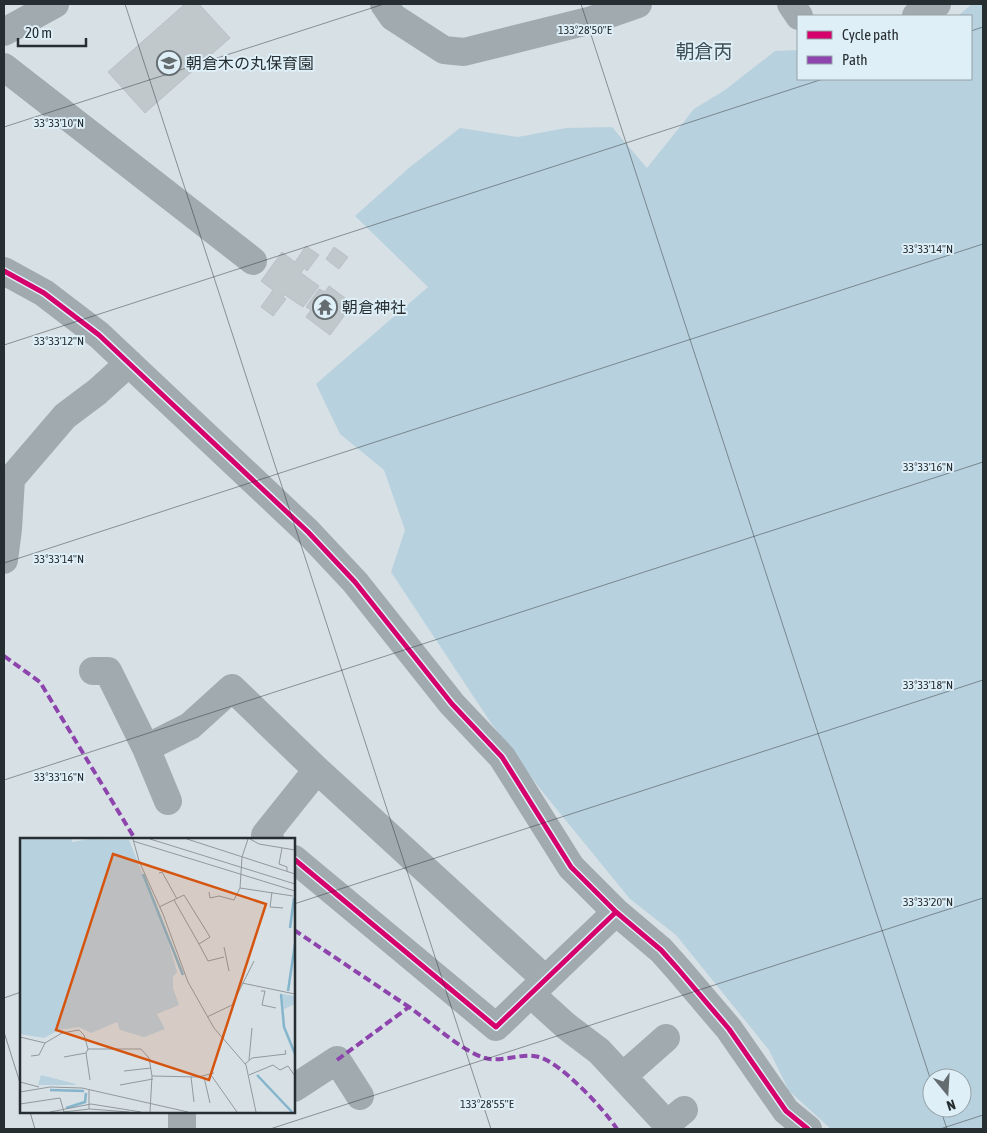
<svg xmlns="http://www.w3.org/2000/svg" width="987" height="1133" font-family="'Asap Condensed','Noto Sans JP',sans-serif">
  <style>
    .green { fill: #b8d1de; fill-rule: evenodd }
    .building { fill: #c0c8cc; stroke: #bac1c5 }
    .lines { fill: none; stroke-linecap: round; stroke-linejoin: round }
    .minor { stroke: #a0aaaf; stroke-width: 28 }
    .quiet { stroke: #8e44ad; stroke-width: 4; stroke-dasharray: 8 4; stroke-linecap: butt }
    .cycleway-casing { stroke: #deeff8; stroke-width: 8 }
    .cycleway { stroke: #d6006c; stroke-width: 5 }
    .ticks { fill: none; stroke: #272e31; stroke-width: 1; stroke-opacity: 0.45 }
    .labels { text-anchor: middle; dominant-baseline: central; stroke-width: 4; stroke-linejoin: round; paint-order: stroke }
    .poi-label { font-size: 16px; fill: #272e31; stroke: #deeff8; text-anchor: start }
    .quarter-label { font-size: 19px; fill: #404e55; stroke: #deeff8 }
    .inset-river { fill: none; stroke: #84b5cc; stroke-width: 2.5 }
    .inset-road { fill: none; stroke: #91999d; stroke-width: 1 }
    .view { fill: #d55510; fill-opacity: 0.15; stroke: #d55510; stroke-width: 2.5 }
    .inset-edge { fill: none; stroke: #272e31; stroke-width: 2.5 }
    .ticks-label { font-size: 12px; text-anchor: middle; fill: #272e31; stroke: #deeff8; stroke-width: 4; stroke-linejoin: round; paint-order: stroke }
  </style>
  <rect width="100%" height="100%" fill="#d7e0e5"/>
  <path class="green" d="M 972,4 L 983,4 L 983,1129 L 831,1129 L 789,1091 L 769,1050 L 676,935 L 630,899 L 541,790 L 491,723 L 391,572 L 405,530 L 384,470 L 340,434 L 316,384 L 428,287 L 355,216 L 410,167 L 460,128 L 518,137 L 566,128 L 612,127 L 647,168 L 694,109 L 725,90 L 775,51 L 798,50 L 798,79 L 971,79 L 971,16 L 958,16 ZM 932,1078 L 962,1078 L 962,1108 L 932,1108 Z"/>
  <path class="building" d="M 185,4 L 199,4 L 230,38 L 145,113 L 108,72 Z
    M 306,246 L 319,255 L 307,271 L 304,268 L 301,273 L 319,286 L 303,307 L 285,295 L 283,297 L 286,299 L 273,316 L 261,307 L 273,290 L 261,281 L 282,252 L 295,262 Z
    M 334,247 L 348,257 L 339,269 L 326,259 Z
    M 329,286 L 353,304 L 330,335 L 306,317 L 311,310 L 306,307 L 319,289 L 325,292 Z"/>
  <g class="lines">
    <path class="minor" d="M 384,4 L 393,17 L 444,50 L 464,52 L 592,20 L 638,4
      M 791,4 L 799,16
      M 916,16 L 937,4
      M 4,32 L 55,4
      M 4,67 L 253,261
      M 4,271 L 44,293 L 99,335 L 308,532 L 355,582 L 452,704 L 502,757 L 571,867 L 616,912 L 661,950 L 678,969 L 729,1029 L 786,1111 L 808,1129
      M 4,560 L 8,529 L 11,479 L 65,416 L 97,392 L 129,363
      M 93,671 L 108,671 L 146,748 L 168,801
      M 146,748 L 190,726 L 232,688 L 317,770
      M 270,839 L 265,835 L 317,770 L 545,979
      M 294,859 L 496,1027 L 616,912
      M 532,995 L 566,1026 L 599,1051 L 667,1124 L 684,1110
      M 623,1076 L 666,1038
      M 294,1088 L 337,1060 L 360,1096
      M 182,1112 L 182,1129"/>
    <path class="quiet" d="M 4,656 L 40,682 L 135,839
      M 294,930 L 409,1007
      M 337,1060 L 409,1007 C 429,1021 463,1052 485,1058 C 502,1063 522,1052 539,1057 C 561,1063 604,1109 617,1129"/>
    <defs>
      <path id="cycleway" d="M 4,271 L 44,293 L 99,335 L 308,532 L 355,582 L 452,704 L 502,757 L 571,867 L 616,912 L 661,950 L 678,969 L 729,1029 L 786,1111 L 808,1129
        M 294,859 L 496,1027 L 616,912"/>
    </defs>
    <use href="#cycleway" class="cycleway-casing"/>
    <use href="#cycleway" class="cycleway"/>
  </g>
  <path class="ticks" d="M 125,4 L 491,1129M 581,4 L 932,1084M 971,31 L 983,27M 4,127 L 384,4M 4,345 L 823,79M 4,563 L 983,244M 4,780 L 983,462M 294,904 L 983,680M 4,998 L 21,992M 4,1032 L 21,1086M 940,1108 L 947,1129M 30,1112 L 35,1129M 270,1129 L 983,898M 940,1129 L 983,1115"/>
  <defs>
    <symbol id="school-ring" viewBox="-11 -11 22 22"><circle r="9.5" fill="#deeff8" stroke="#656c70" stroke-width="1.5"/><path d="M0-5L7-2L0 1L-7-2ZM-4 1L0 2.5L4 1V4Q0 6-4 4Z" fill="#656c70"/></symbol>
    <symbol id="temple-ring" viewBox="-11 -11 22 22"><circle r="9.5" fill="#deeff8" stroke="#656c70" stroke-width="1.5"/><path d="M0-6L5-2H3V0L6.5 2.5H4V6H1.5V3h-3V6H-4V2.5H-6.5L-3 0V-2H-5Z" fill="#656c70"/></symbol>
  </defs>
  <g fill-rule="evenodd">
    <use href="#school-ring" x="155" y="49" width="28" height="28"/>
    <use href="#temple-ring" x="311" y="293" width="28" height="28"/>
  </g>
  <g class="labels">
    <g class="poi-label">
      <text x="186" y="63">朝倉木の丸保育園</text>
      <text x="342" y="307">朝倉神社</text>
    </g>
    <g class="quarter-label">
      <text x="704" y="51">朝倉丙</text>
    </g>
  </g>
  <g transform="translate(20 838)">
    <rect width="275" height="275" fill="#d7e0e5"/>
    <path d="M 0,1 L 52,1 L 52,4 L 70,1 L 109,2 L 145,92 L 157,134 L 153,139 L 153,150 L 159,167 L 137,176 L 145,191 L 124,199 L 100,192 L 97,184 L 71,195 L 59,189 L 39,192 L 24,200 L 0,196 ZM 262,156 L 275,158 L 275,166 L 264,171 ZM 21,237 L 56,246 L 56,247 L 18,247 Z" fill="#b8d1de"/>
    <path class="inset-river" d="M 123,36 L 163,137M 270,90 L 274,60M 268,153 L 275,106M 261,156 L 264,189 L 275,216M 237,237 L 272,274M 30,252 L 64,253M 46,270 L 65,264 L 66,255"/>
    <path class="inset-road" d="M 113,1 L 119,23 L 143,76 L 168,144 L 194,190 L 226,227 L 236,274M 130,1 L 275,46M 167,1 L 275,36M 228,1 L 222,19 L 220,50 L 273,58M 230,1 L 239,6 L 275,12M 113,3 L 275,53M 262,10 L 259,26 L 267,29 L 267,33M 139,35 L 142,34 L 157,61M 189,54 L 190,60 L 199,58 L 214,62 L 220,50M 252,54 L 250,69 L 263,70M 139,69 L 164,57 L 190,99 L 179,106 L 154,62M 179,106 L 188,123 L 204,119M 204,109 L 209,133M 222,145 L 275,156M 241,153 L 245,153 L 242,167 L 256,170M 187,179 L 212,167 L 234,123M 0,199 L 25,205 L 42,195 L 59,192 L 64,197 L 68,211 L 121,211 L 129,220 L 132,238 L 130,274M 68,211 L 66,215 L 70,242M 11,218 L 19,217 L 25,205M 44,219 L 66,215M 229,222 L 232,190M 225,226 L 232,220 L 266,216 L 265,212M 104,233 L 131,230M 191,237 L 217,274M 229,237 L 253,227 L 260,232 L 268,228 L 275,238M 132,238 L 178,239 L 194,235M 171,239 L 174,264M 184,239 L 190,265M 0,244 L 19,249M 100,247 L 133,241M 0,254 L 30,249 L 62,250 L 168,274M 0,266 L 40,260 L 44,274M 69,271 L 69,251M 30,274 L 71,266 L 121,274M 43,274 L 70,271 L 109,274"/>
    <path class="view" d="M 93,16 L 246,66 L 189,242 L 36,192 Z"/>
    <rect width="275" height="275" class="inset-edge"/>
  </g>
  <g class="ticks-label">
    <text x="585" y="34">133°28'50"E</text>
    <text x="59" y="127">33°33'10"N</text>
    <text x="928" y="253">33°33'14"N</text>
    <text x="59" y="345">33°33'12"N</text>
    <text x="928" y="471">33°33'16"N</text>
    <text x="59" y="563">33°33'14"N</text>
    <text x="928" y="689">33°33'18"N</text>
    <text x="59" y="781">33°33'16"N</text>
    <text x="928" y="906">33°33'20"N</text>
    <text x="487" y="1108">133°28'55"E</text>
  </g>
  <rect width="987" height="1133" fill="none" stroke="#272e31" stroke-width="10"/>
  <rect x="797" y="15" width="175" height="65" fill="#deeff8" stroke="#95a2a8"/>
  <rect x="807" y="31" width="25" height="8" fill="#d6006c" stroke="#95a2a8"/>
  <text x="842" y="40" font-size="15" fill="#272e31">Cycle path</text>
  <rect x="807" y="56" width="25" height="8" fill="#8e44ad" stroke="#95a2a8"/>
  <text x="842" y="65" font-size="15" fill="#272e31">Path</text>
  <g transform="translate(947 1093) rotate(162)"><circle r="24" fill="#deeff8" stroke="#95a2a8"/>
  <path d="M0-4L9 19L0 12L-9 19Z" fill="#656c70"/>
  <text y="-8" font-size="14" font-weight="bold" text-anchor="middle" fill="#272e31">N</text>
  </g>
  <path d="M18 38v8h68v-8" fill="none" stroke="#272e31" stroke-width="2.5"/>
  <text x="25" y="38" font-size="15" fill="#272e31" stroke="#deeff8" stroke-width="4" paint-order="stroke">20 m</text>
</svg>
